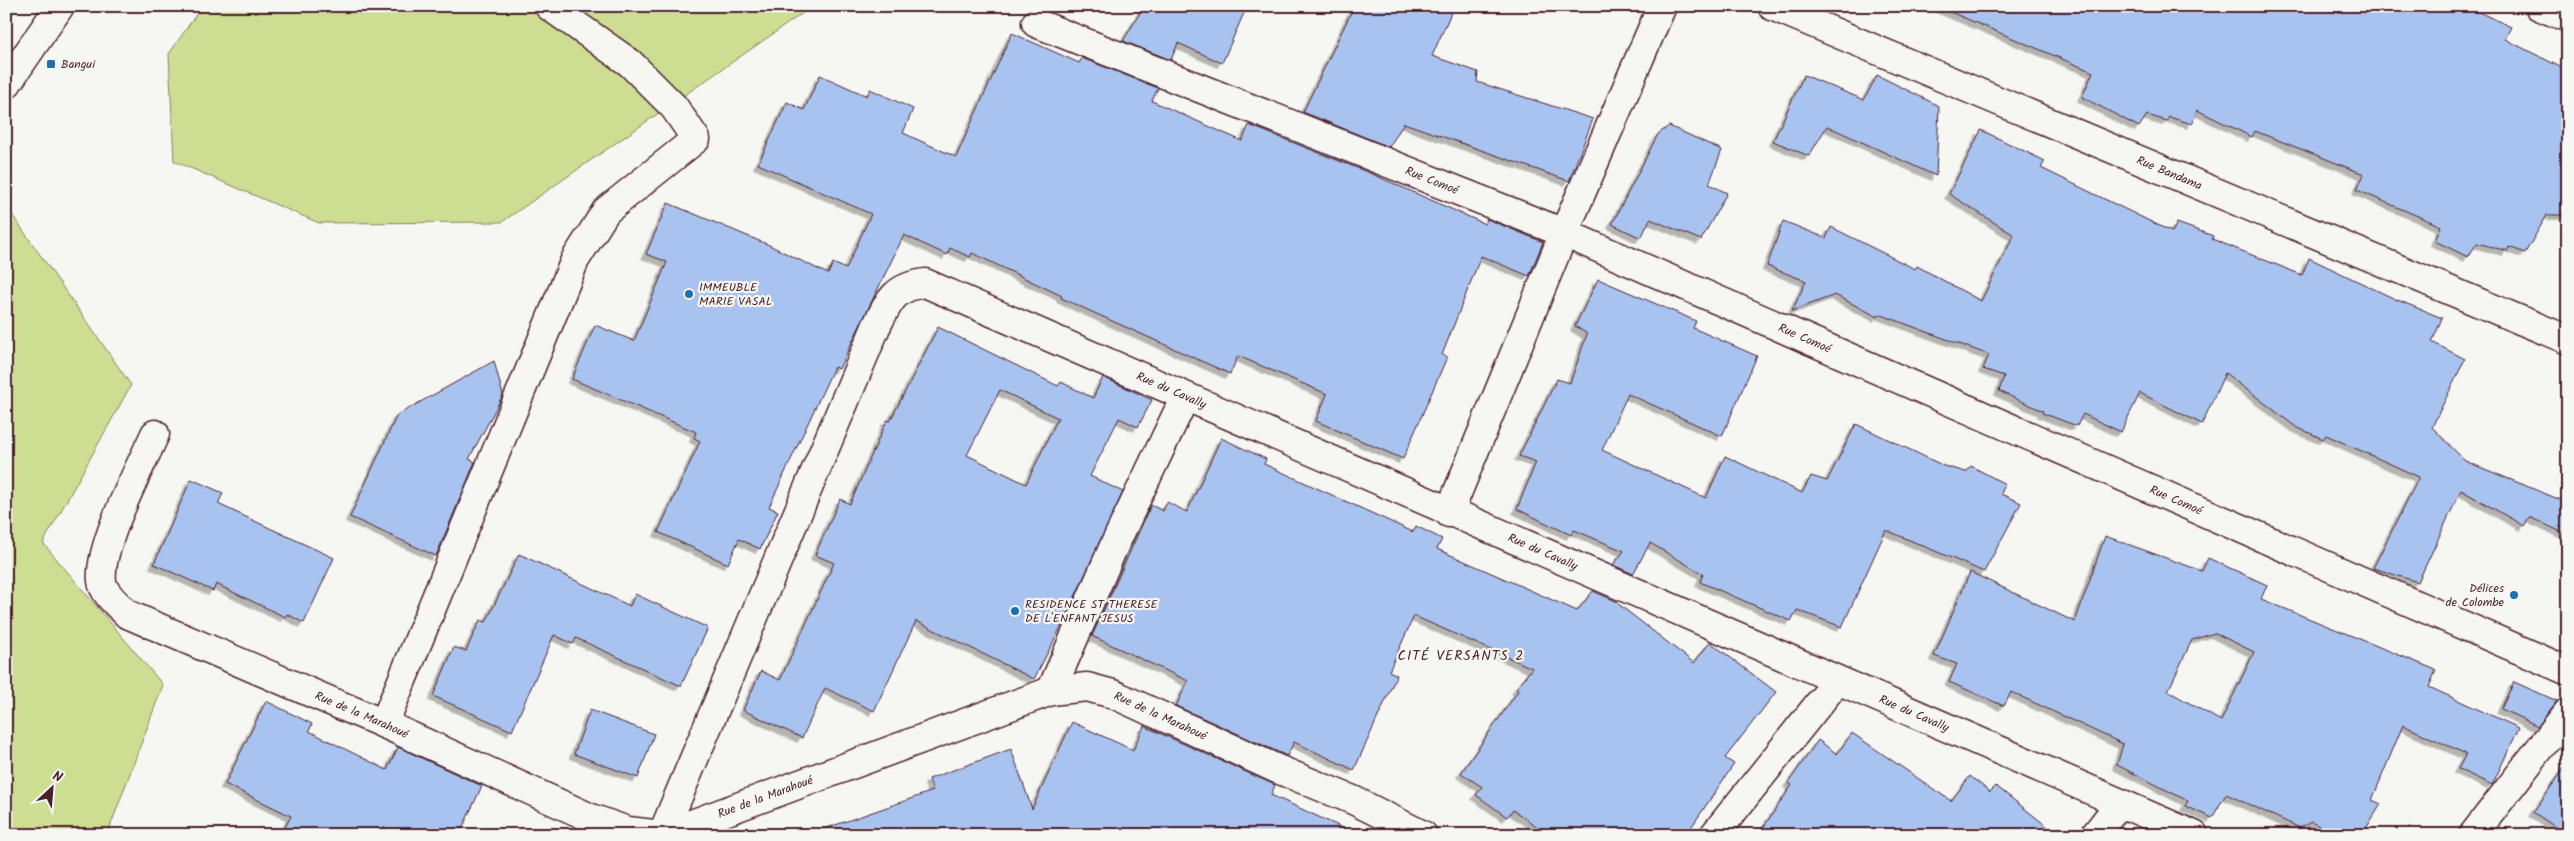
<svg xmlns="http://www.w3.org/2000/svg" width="2574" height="841" font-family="Kalam,sans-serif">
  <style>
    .green { fill: #cdde92; stroke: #8c7e5e }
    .building { fill: #a9c3f0; stroke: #4a1f2b; fill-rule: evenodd; filter: url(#shadow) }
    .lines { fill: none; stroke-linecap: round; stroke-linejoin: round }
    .street-casing { stroke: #4a1f2b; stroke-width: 31 }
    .secondary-casing { stroke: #4a1f2b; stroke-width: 31 }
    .street { stroke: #f6f6f2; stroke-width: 28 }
    .secondary { stroke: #f6f6f2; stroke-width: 28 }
    .poi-dot { fill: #1f6fb2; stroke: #f6f6f2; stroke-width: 2 }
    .labels { text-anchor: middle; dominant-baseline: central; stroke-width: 4.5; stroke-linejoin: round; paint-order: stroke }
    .poi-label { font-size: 12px; fill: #4a1f2b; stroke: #f6f6f2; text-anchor: start }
    .street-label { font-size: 12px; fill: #4a1f2b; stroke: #f6f6f2 }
    .neighbourhood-label { font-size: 14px; letter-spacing: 1px; fill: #4a1f2b; stroke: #f6f6f2 }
  </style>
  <defs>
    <filter id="shadow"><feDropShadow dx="-4.5" dy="4.5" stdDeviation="0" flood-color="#0004"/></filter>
  </defs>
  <rect width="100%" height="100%" fill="#f6f6f2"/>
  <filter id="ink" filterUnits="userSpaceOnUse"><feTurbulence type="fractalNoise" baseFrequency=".02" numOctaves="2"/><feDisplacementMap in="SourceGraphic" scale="10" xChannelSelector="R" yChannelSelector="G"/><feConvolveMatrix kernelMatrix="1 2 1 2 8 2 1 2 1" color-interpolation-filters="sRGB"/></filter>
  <g filter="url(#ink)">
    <path class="green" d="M 202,6 L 813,6 L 502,222 L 319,223 L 174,161 L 169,54 Z
      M 6,206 L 131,385 L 43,543 L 163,685 L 107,835 L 6,835 Z"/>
    <path class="building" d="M 1144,6 L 1247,6 L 1222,63 L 1178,43 L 1171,60 L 1123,41 Z
      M 1354,6 L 1454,6 L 1432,56 L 1478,72 L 1477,82 L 1593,119 L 1569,181 L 1404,123 L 1389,147 L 1303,112 Z
      M 1936,6 L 2466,6 L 2511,27 L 2505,39 L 2568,71 L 2568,215 L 2547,215 L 2525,253 L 2509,247 L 2507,251 L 2477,243 L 2468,257 L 2435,241 L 2441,226 L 2357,190 L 2364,174 L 2255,131 L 2252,137 L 2197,110 L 2192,124 L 2169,117 L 2167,121 L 2147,115 L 2139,127 L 2082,97 L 2093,72 Z
      M 1012,33 L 1079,63 L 1082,58 L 1158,88 L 1152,101 L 1242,141 L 1249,125 L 1372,174 L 1485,224 L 1487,219 L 1543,242 L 1529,276 L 1481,256 L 1442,355 L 1447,357 L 1403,459 L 1316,421 L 1327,394 L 1238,356 L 1230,374 L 1061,298 L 1062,296 L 972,253 L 970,257 L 950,248 L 947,255 L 904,235 L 839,369 L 834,367 L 769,507 L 778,511 L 760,549 L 739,539 L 728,564 L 658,532 L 700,441 L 694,438 L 696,432 L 572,379 L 595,325 L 634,341 L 667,262 L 646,254 L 668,203 L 769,245 L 828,274 L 833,263 L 846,269 L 871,214 L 758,164 L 787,102 L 804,110 L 820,75 L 867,96 L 870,89 L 913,109 L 903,133 L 956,157 Z
      M 1804,75 L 1864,100 L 1877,75 L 1939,106 L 1936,176 L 1827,126 L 1809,156 L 1773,141 Z
      M 1669,126 L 1722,150 L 1709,184 L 1727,193 L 1701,240 L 1650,219 L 1641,238 L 1612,224 L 1658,134 Z
      M 1981,130 L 2045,161 L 2041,168 L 2172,232 L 2177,223 L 2213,236 L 2212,239 L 2302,275 L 2309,258 L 2395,299 L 2442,318 L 2432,342 L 2465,359 L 2432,427 L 2465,461 L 2568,503 L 2568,535 L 2529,517 L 2524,526 L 2461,490 L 2418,582 L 2373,568 L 2419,477 L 2326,435 L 2323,439 L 2296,427 L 2225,373 L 2202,424 L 2140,393 L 2121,432 L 2083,414 L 2077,426 L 2042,413 L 2043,411 L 1999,391 L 2004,376 L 1983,369 L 1989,355 L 1879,314 L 1878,317 L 1835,295 L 1792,311 L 1806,281 L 1767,266 L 1783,221 L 1826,238 L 1831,227 L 1915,269 L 1917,266 L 1981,301 L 2014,235 L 1949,194 Z
      M 1598,279 L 1696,321 L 1693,328 L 1757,356 L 1722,436 L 1628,394 L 1602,450 L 1706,498 L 1725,456 L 1802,493 L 1811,476 L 1827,481 L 1856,424 L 1944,466 L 1966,472 L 1971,466 L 2005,484 L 2001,494 L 2021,503 L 1984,572 L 1886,530 L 1842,627 L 1797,610 L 1791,621 L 1700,582 L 1703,574 L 1650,543 L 1633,574 L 1613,565 L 1624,551 L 1574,530 L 1571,535 L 1517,509 L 1536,462 L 1519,456 L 1557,379 L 1570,383 L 1587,334 L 1575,326 Z
      M 938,327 L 1058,386 L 1061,382 L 1093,398 L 1103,377 L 1152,400 L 1138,427 L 1119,418 L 1090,476 L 1123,492 L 1063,623 L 1034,679 L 916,621 L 874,711 L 825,688 L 802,738 L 743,710 L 761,671 L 780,680 L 834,563 L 815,555 L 840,499 L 850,504 L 887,420 L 890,421 ZM 1000,390 L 1058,418 L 1026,484 L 967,455 Z
      M 494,361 L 503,395 L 469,459 L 475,462 L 436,556 L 350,517 L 397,415 Z
      M 1221,438 L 1266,459 L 1264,464 L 1413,532 L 1416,526 L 1442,539 L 1437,549 L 1577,611 L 1593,591 L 1618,602 L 1617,603 L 1694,663 L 1710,642 L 1776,692 L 1725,758 L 1734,764 L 1686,835 L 1549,835 L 1513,810 L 1507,817 L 1476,795 L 1482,787 L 1461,773 L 1518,691 L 1516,689 L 1532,668 L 1414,616 L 1389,671 L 1397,675 L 1354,770 L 1294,742 L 1287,756 L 1176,706 L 1188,681 L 1092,636 L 1151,505 L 1163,511 L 1167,502 L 1187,512 Z
      M 191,479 L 223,493 L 218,504 L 334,558 L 304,623 L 287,614 L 285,617 L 216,584 L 213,591 L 154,564 Z
      M 2105,536 L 2202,571 L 2208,558 L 2267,585 L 2261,599 L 2436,670 L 2429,687 L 2519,728 L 2493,783 L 2492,785 L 2458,769 L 2466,754 L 2403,725 L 2372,800 L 2381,804 L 2362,835 L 2336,835 L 2311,822 L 2300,828 L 2226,794 L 2212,818 L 2185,806 L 2188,801 L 2117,765 L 2123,744 L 2011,692 L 2004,706 L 1949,682 L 1957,664 L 1934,656 L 1970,572 L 2075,622 ZM 2215,633 L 2254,652 L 2221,721 L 2168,691 L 2192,640 Z
      M 519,554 L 630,606 L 635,594 L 708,628 L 681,686 L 576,638 L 573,644 L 554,635 L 512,731 L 433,696 L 454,647 L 466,651 L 480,620 L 486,622 Z
      M 2514,682 L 2557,701 L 2538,726 L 2501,709 Z
      M 266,701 L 312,724 L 309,731 L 387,770 L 398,747 L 482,786 L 459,835 L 281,835 L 291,816 L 225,784 Z
      M 590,710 L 654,734 L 638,778 L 574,754 Z
      M 1072,722 L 1133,750 L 1144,726 L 1275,785 L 1271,795 L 1358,835 L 822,835 L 821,830 L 933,791 L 929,779 L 1011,749 L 1032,809 Z
      M 1852,733 L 1951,801 L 1970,776 L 1990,792 L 1996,786 L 2058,835 L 1758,835 L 1792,785 L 1788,783 L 1818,740 L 1837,754 Z
      M 2568,763 L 2568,835 L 2567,835 L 2533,812 Z"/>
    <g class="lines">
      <defs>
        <g id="street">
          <path id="s1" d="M 1772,6 L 2568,340"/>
          <path d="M 2539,6 L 2568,18"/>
          <path id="s2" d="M 1036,23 L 1564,233 L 2568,671"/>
          <path id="s3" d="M 155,434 C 140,468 98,546 102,581 C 103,593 119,606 127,614 L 384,724 L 591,818 L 628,831 L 662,835 L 1051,691 L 1087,687 L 1113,694 L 1275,768 L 1353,800 L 1423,835"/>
          <path d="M 1449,513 L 1564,233 L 1662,6"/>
          <path d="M 1051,691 L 1113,548 L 1185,397"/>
          <path d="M 384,724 L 575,260 L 606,211 L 696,139 L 674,107 L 630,63 L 549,6"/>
          <path id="s4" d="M 662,835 L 876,327 C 889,301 894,287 925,283 L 2194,835"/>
          <path d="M 1714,835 L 1837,681"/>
          <path d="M 2095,835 L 2120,803"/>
          <path d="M 2473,835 L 2568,712"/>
        </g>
        <path id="secondary" d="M 6,85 L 60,6"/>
      </defs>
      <use href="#street" class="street-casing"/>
      <use href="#secondary" class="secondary-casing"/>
      <use href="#street" class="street"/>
      <use href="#secondary" class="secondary"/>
    </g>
  </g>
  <g class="poi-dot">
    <rect x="46" y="59" width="10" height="10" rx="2.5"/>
    <circle cx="689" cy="294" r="5"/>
    <circle cx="2514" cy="595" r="5"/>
    <circle cx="1015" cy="611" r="5"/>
  </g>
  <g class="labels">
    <g class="poi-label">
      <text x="61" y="64">Bangui</text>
      <text x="699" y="287">IMMEUBLE<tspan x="699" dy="14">MARIE VASAL</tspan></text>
      <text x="2504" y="588" text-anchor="end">Délices<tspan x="2504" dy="14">de Colombe</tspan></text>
      <text x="1025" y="604">RESIDENCE ST THERESE<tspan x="1025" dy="14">DE L'ENFANT JESUS</tspan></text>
    </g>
    <g class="street-label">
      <text stroke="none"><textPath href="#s1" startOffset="431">Rue Bandama</textPath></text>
      <text stroke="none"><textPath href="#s2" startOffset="426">Rue Comoé</textPath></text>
      <text stroke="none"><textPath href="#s2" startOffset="831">Rue Comoé</textPath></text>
      <text stroke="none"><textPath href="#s4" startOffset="890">Rue du Cavally</textPath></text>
      <text stroke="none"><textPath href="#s2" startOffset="1236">Rue Comoé</textPath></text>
      <text stroke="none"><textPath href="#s4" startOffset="1295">Rue du Cavally</textPath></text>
      <text stroke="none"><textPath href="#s4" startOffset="1700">Rue du Cavally</textPath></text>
      <text stroke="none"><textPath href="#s3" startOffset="455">Rue de la Marahoué</textPath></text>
      <text stroke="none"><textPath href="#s3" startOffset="1310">Rue de la Marahoué</textPath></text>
      <text stroke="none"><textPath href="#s3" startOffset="890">Rue de la Marahoué</textPath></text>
    </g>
    <g class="neighbourhood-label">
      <text x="1461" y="656">CITÉ VERSANTS 2</text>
    </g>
  </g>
  <rect width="2574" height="841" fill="none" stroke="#f6f6f2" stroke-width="25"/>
  <rect x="12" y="12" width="2549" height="816" fill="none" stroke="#4a1f2b" stroke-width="2" filter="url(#ink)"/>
  <g transform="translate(52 788) rotate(26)" stroke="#f6f6f2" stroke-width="4" paint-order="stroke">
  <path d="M0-4L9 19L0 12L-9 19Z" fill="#4a1f2b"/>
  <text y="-8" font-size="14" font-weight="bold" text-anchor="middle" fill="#4a1f2b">N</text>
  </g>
</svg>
